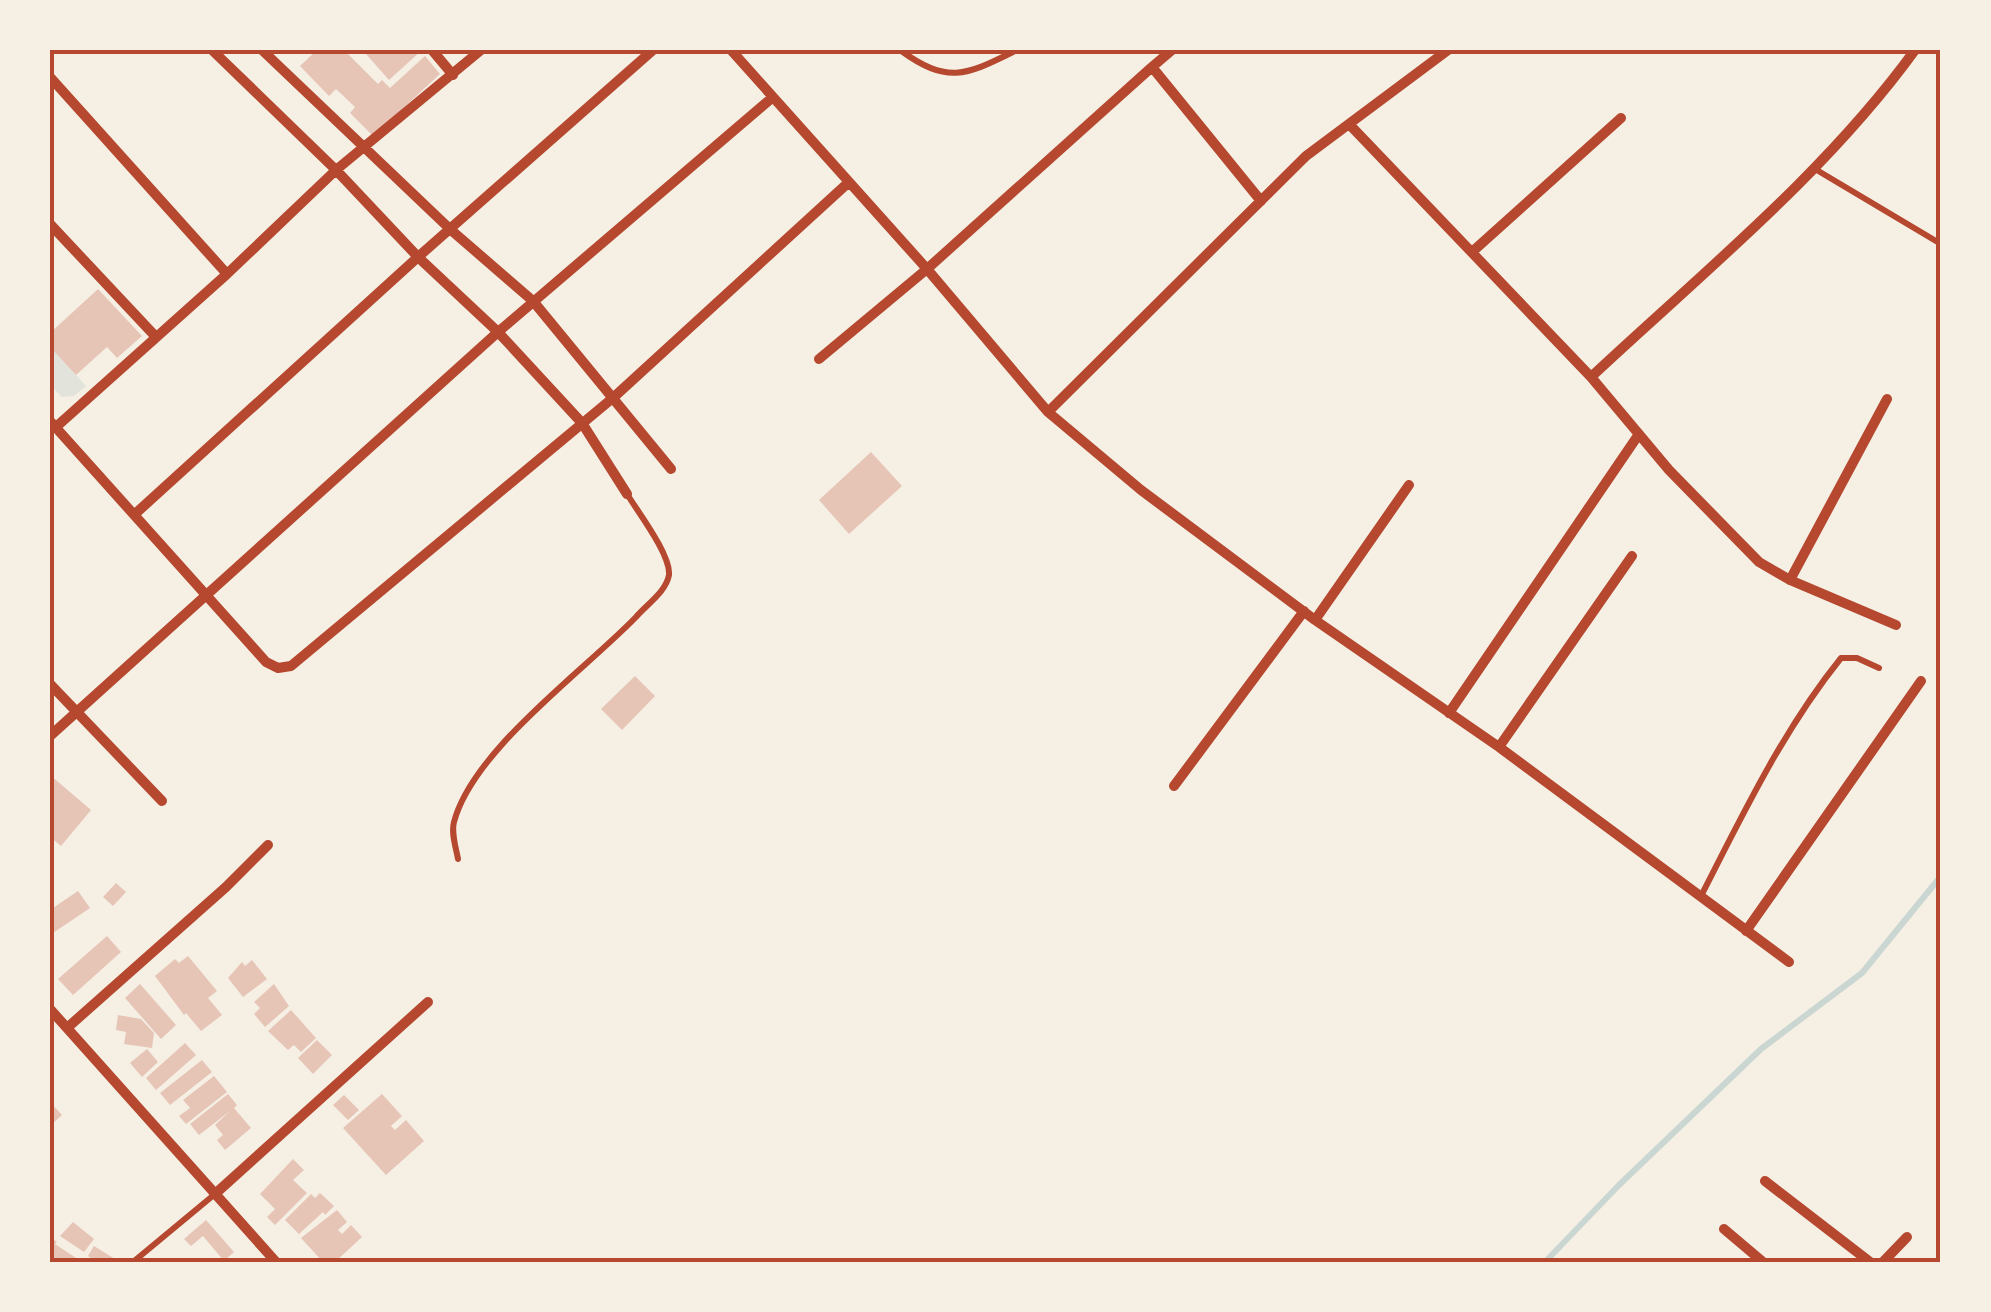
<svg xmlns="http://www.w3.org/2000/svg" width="1991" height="1312" font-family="Georgia,serif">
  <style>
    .green { fill: #e2e4dc }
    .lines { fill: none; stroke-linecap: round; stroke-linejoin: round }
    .stream { stroke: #c9d6d2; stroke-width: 6 }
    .building { fill: #e6c5b7 }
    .service { stroke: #b5482f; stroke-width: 6 }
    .minor { stroke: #b5482f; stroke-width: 10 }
    .neatline { fill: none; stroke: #b5482f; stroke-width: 4 }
  </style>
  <rect width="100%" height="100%" fill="#f6efe4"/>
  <path class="green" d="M 50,347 L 86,386 L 74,396 L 62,397 L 50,385 Z"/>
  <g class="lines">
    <path class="stream" d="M 1545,1262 L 1619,1185 L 1761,1049 L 1862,973 L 1941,876"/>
  </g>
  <path class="building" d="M 317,50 L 344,50 L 378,84 L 382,80 L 390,88 L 425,56 L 440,74 L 373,136 L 350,113 L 355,107 L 336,89 L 329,96 L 300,66 Z
    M 371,50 L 422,50 L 389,80 L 366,54 Z
    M 98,289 L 142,336 L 117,358 L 107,347 L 76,375 L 50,347 L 50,333 Z
    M 871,452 L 902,486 L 849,534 L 819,500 Z
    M 635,676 L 655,696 L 622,730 L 601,709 Z
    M 50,775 L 91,810 L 61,846 L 50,837 Z
    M 116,883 L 126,892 L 113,906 L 103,897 Z
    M 78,891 L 90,908 L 50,935 L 50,910 Z
    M 107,936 L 121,952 L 73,995 L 58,979 Z
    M 188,956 L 217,991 L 208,998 L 222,1015 L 201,1031 L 186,1013 L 184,1015 L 155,976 L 175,959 L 179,963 Z
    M 252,960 L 267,979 L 243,997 L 228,978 L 242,962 L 245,966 Z
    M 140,984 L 176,1025 L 161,1039 L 125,998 Z
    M 274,984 L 289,1006 L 265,1027 L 254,1014 L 260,1008 L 254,1002 Z
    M 291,1010 L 316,1038 L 301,1052 L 294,1045 L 288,1050 L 268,1031 Z
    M 118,1015 L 141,1019 L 154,1033 L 152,1048 L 124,1044 L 126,1032 L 116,1030 Z
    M 317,1040 L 332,1055 L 313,1074 L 298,1058 Z
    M 185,1043 L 196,1055 L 156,1090 L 146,1078 Z
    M 147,1049 L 158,1062 L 142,1077 L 130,1063 Z
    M 202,1060 L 212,1072 L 170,1105 L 160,1093 Z
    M 214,1076 L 227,1092 L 186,1124 L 179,1116 L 190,1108 L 183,1100 Z
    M 228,1094 L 237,1105 L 234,1108 L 251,1128 L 225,1150 L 217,1140 L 223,1135 L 215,1125 L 230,1111 L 199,1135 L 190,1124 Z
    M 382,1094 L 402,1116 L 391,1126 L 395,1130 L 406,1120 L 424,1141 L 386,1175 L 343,1128 Z
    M 344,1095 L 359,1110 L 348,1120 L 333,1105 Z
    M 50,1102 L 62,1115 L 50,1126 Z
    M 293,1159 L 304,1170 L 293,1180 L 307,1193 L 275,1225 L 267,1217 L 275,1209 L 260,1194 Z
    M 320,1193 L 334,1206 L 325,1215 L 323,1212 L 299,1234 L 285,1220 L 311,1194 L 315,1198 Z
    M 337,1210 L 347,1222 L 338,1230 L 342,1234 L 351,1225 L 362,1237 L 335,1262 L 323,1262 L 301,1238 Z
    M 206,1220 L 234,1252 L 224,1261 L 203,1236 L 191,1246 L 184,1239 Z
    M 73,1222 L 94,1239 L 84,1252 L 60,1236 Z
    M 50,1237 L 57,1242 L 55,1244 L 82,1262 L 50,1262 Z
    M 94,1246 L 115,1259 L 113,1262 L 97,1262 L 88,1256 Z"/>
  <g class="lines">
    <path class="service" d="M 900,50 C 949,86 968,74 1017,50
      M 1815,169 L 1941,244
      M 458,859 C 456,848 451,833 454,822 C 473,750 584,671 636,617 C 646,605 666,592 669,575 C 671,555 638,512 627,494
      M 1701,896 C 1743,814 1783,730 1841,658 L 1857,658 L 1879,668
      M 133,1262 L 215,1194"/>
    <path class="minor" d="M 212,50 L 336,170 L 418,257 L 498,332 L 582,423 L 627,494
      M 262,50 L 451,230 L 533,301 L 671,469
      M 432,50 L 453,75
      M 731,50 L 927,269 L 1048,412 L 1141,490 L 1315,620 L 1499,747 L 1789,962
      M 1152,67 L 1172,50
      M 50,77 L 227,274
      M 1349,124 L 1591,377 L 1669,470 L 1759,562 L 1790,580 L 1896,625
      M 50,224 L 156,337
      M 1472,252 L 1621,118
      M 819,359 L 927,269 L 1152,67 L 1261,201
      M 1591,377 C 1702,273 1825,174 1915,50
      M 1048,412 L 1306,156 L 1448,50
      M 50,421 L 266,662 L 278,668 L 291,666 L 614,397 L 849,182
      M 56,427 L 227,274 L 336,170 L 481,50
      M 135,514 L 418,257 L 653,50
      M 1790,580 L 1887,399
      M 1315,620 L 1409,485
      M 50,684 L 162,801
      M 1449,713 L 1639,434
      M 50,736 L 498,332 L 773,97
      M 1499,747 L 1632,556
      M 1174,786 L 1304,611
      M 1746,931 L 1921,681
      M 50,1009 L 276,1262
      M 67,1028 L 226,887 L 268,845
      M 1765,1181 L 1870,1262
      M 215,1194 L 428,1002
      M 1724,1229 L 1763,1262
      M 1883,1262 L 1907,1237"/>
  </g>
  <rect width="1991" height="1312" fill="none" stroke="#f6efe4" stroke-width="105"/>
  <rect x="52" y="52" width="1886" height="1208" class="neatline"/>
</svg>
